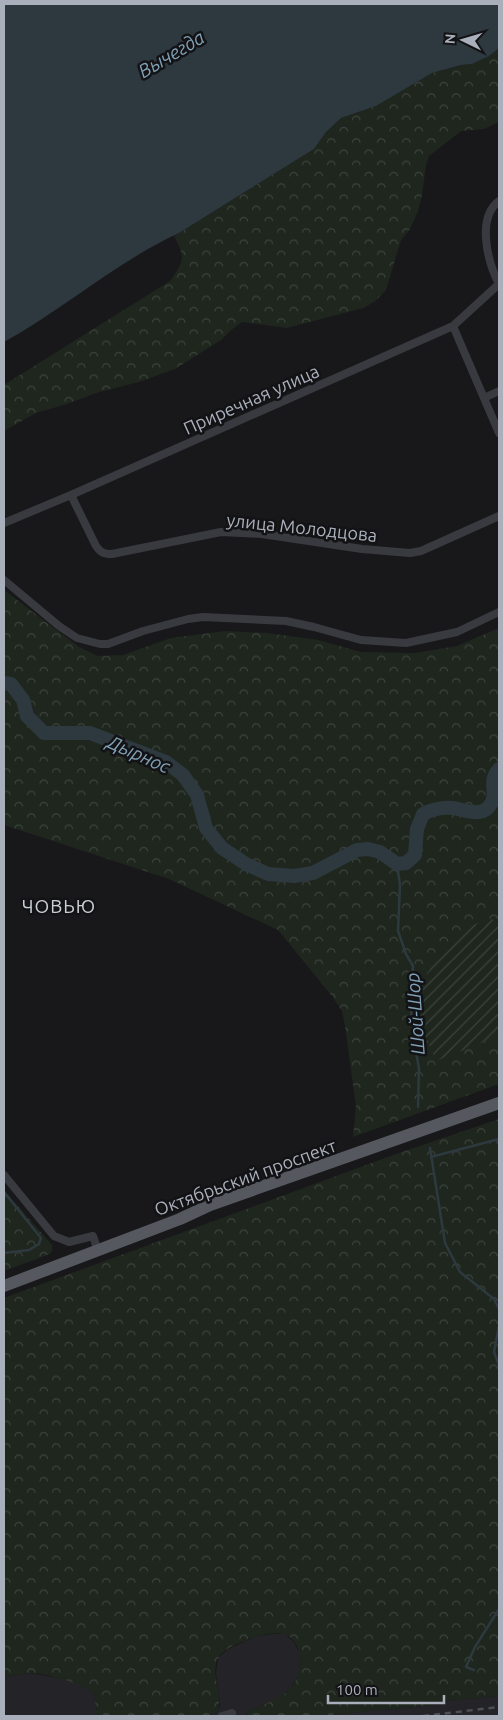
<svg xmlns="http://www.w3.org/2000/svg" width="503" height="1720" font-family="Ubuntu,sans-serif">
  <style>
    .built { fill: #242428 }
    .forest { fill: url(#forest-crowns) }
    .garden { fill: url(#garden-furrows) }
    .water { fill: #2d393f }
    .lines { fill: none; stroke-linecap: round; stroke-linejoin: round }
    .stream { stroke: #2d393f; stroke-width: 2.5 }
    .river { stroke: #2d393f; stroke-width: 14 }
    .street { stroke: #393a40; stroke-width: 8 }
    .primary { stroke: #55585f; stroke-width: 12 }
    .rail { stroke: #4c4f55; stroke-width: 2.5; stroke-dasharray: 6 5; stroke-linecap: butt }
    .labels { text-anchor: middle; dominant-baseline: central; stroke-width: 5; stroke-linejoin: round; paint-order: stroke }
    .street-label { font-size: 18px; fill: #aab0bb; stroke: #131316 }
    .water-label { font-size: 19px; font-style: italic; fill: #80a1b6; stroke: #131316 }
    .neighbourhood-label { font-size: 19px; letter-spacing: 1px; fill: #cbcfd6; stroke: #131316 }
  </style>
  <defs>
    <pattern id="forest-crowns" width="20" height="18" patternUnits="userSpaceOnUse" patternTransform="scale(1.25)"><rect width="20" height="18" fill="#1e261e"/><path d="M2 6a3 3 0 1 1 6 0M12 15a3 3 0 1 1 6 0" fill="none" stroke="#3c433d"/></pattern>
    <pattern id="garden-furrows" width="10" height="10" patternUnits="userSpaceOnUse" patternTransform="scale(1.25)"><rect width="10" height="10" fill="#1e261e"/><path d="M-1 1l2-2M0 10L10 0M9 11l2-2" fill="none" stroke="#3c433d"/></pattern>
  </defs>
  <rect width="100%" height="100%" fill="#18181a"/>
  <path class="built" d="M 273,1634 L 285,1634 L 294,1642 L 300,1654 L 299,1674 L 290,1689 L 277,1699 L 248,1711 L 246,1716 L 207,1716 L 217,1713 L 220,1705 L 216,1673 L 218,1658 L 227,1650 L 239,1644 L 257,1636 Z
    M 28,1673 L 60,1678 L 79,1684 L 93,1692 L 98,1716 L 4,1716 L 4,1681 L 7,1677 Z
    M 499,1696 L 499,1716 L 320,1716 L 435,1705 L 448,1701 Z"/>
  <path class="forest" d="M 499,48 L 499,122 L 484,129 L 461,131 L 429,156 L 426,165 L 422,195 L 418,211 L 410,229 L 401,240 L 386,290 L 374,302 L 363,308 L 287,328 L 242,322 L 230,331 L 221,340 L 175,369 L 139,382 L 99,392 L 67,404 L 36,413 L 4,431 L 4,385 L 170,281 C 184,261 186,258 174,236 L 314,149 L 326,132 L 341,118 L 376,106 L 432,73 L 462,65 L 472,64 L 489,56 Z
    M 4,590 L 79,647 L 98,656 L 123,655 L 171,638 L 226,631 L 267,633 L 318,640 L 361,652 L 415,653 L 457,646 L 499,628 L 499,1084 L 353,1137 L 356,1106 L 345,1026 L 342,1011 L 332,996 L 278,930 L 169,879 L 4,825 Z
    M 499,1119 L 499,1696 L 448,1701 L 435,1705 L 320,1716 L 246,1716 L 248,1711 C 262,1705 278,1700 289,1690 C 303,1677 306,1640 283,1634 C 270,1631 254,1637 242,1642 C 234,1645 221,1651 217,1660 C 211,1677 224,1695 217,1713 L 207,1716 L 98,1716 L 93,1692 C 75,1682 49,1673 27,1673 C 21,1674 13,1676 7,1677 L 4,1681 L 4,1298 L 396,1154 Z
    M 4,1190 L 52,1245 L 52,1250 L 50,1254 L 4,1271 Z"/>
  <path class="garden" d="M 492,919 L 499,924 L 499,1036 L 436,1061 C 429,1044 418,1021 419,1001 C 421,981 437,954 451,940 C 461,929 478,922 492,919 Z"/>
  <path class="water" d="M 4,4 L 499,4 L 499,48 L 489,56 L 472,64 L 461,65 L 432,73 L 376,106 L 341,118 L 326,132 L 314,149 L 179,233 C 116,262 64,309 4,342 Z"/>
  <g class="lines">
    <path class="stream" d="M 397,864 L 400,885 L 398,931 L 406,954 L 413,966 L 411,1008 L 413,1033 L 419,1069 L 418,1107
      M 430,1148 L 445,1243 L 460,1272 L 494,1299 L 499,1309
      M 431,1157 L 499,1139
      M 4,1192 L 41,1238 L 39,1244 L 29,1250 L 4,1253
      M 499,1326 L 494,1352 L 499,1365
      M 474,1670 L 466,1667 L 475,1647 L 499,1609"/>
    <path class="river" d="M 4,683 L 11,684 L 23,700 L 27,716 L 44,733 L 90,733 L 166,762 L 183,775 L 197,795 L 206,828 L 222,848 L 246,864 L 268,874 L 294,876 L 313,873 L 357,850 L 368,849 L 380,852 L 397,864 L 406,863 L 415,855 L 417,829 L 423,814 C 433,809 441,807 453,808 C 466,810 484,819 492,802 C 497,792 488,781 499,769"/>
    <path class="street" d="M 499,284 C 488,263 476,218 499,201
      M 453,326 L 499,433
      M 484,398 L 499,391
      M 71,495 L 96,546 C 101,553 104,554 112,554 L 221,532 L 262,534 L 362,549 L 410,553 L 421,551 L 499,516
      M 4,523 L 71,495 L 453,326 L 499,284
      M 4,580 L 59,626 L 77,638 L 100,644 L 108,644 L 143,631 L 188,619 L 203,617 L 286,621 L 314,627 L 361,640 L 406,643 L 457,632 L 499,612
      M 4,1175 L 54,1236 L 69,1242 L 93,1236 L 98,1251
      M 222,1716 L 232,1713"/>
    <path class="primary" d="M 4,1286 L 180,1219 L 210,1205 L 499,1103"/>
    <path class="rail" d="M 423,1716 L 499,1707"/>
  </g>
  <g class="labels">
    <g class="street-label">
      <text transform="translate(251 399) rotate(-24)">Приречная улица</text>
      <text transform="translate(302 527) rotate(6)">улица Молодцова</text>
      <text transform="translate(245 1177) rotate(-20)">Октябрьский проспект</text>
    </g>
    <g class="water-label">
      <text transform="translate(171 54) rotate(-31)">Вычегда</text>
      <text transform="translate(139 754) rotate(24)">Дырнос</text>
      <text transform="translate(415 1014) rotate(-94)">Шой-Шор</text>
    </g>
    <g class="neighbourhood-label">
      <text x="59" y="906">ЧОВЬЮ</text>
    </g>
  </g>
  <rect width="503" height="1720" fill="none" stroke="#aab0bb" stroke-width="10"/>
  <g transform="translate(463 40) rotate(275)" stroke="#131316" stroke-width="4" paint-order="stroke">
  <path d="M0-4L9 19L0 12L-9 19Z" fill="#aab0bb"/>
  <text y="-8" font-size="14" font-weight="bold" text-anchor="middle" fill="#aab0bb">N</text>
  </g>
  <path d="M328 1695v8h116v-8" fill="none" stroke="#aab0bb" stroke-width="2.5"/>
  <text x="336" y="1695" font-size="15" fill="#aab0bb" stroke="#131316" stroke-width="4" paint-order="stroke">100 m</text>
</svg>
